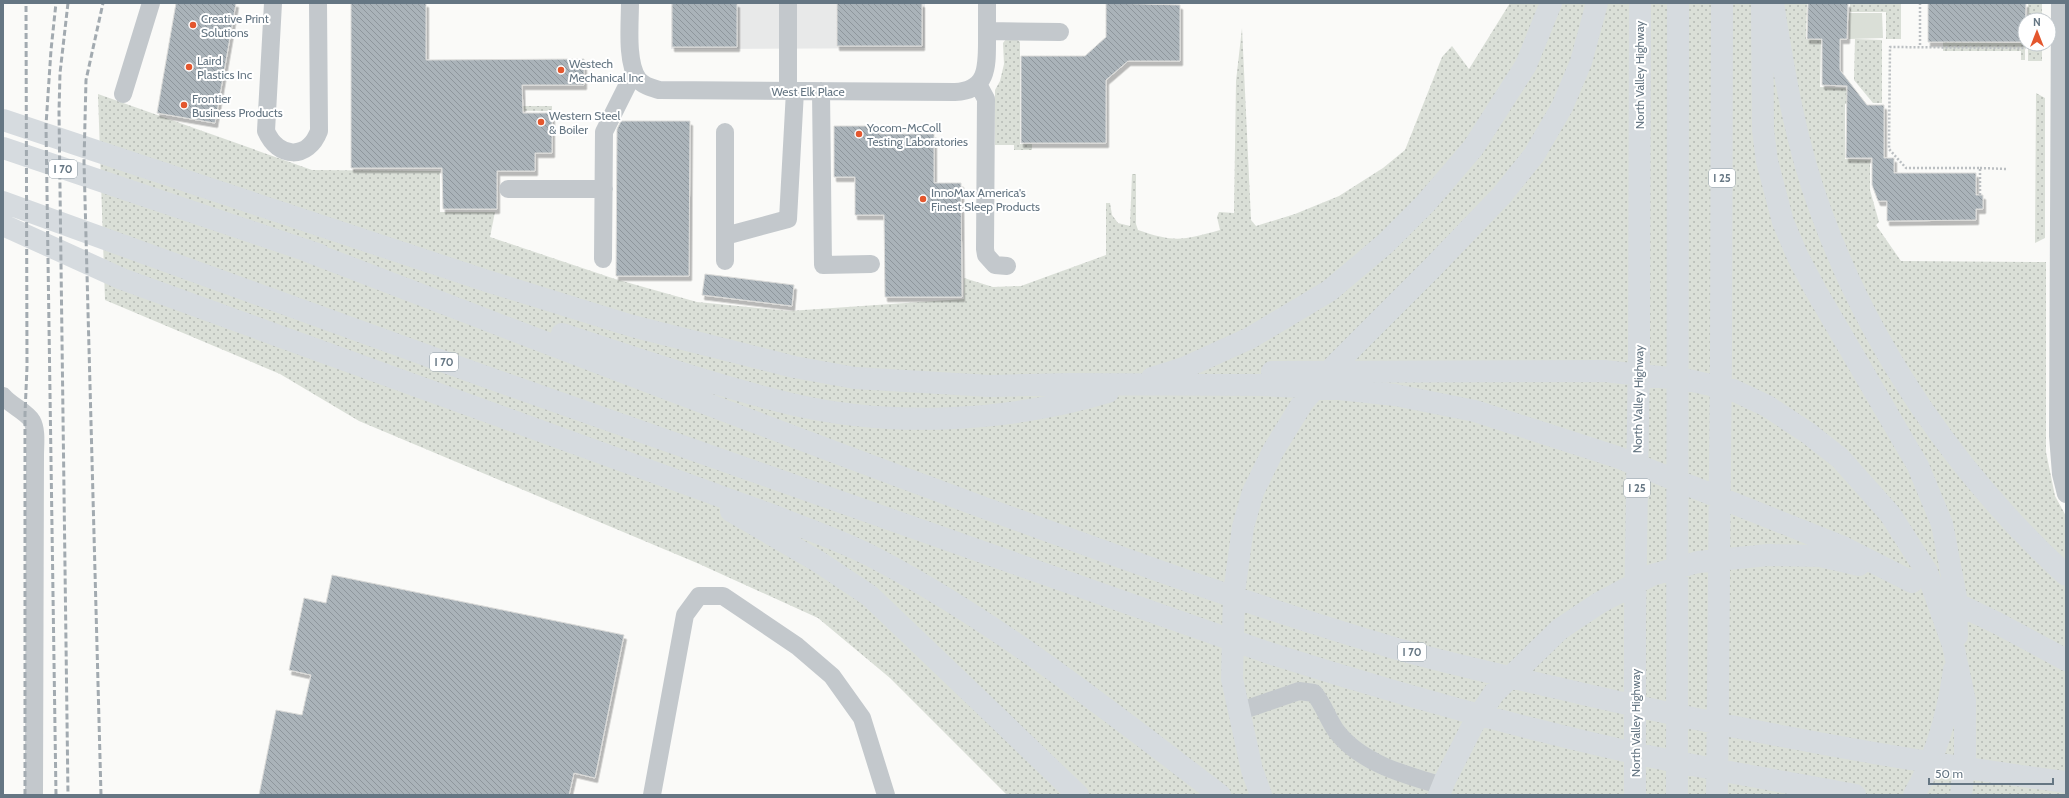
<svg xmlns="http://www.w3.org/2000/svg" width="2069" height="798" font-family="Cabin,sans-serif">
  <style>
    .built { fill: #e8e9e9 }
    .grass { fill: url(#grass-dots) }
    .pitch { fill: #dadfd7 }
    .building { fill: url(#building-back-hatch); stroke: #dcdcda; filter: url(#shadow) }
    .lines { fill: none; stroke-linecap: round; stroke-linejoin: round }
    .path { stroke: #bbbfc2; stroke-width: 2.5; stroke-dasharray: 2 2; stroke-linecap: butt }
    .minor { stroke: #c3c8cc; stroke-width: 18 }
    .highway { stroke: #d6dbdf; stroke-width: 22 }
    .rail { stroke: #a2aab0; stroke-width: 3; stroke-dasharray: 6 3; stroke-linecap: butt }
    .poi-dot { fill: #e4572e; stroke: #fff; stroke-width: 1.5 }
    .labels { text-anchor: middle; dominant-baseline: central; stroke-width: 4; stroke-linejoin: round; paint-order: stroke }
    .shield { fill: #fff; stroke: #939fa8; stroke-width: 1 }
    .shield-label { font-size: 11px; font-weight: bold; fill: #657683 }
    .poi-label { font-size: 12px; fill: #657683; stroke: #fff; text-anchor: start }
    .street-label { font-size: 12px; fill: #657683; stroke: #fff }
  </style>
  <defs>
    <pattern id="grass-dots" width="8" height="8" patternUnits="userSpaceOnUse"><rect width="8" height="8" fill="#dadfd7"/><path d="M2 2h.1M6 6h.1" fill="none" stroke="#b4b9b4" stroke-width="1.8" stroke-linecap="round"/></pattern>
    <pattern id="building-back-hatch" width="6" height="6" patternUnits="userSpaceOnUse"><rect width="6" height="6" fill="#aab3b9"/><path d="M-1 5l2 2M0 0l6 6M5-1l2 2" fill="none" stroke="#8e969c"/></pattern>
    <filter id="shadow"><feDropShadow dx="2.5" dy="4.5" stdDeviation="0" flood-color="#0004"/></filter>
  </defs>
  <rect width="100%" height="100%" fill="#fafaf8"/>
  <path class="built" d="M 671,3 L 925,3 L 925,48 L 671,49 Z"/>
  <path class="grass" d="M 1510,3 L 1807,3 L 1806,39 L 1821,40 L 1820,87 L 1845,88 L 1858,104 L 1845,104 L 1845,159 L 1870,160 L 1870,190 L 1879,222 L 1876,225 L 1901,261 L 2046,262 L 2046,452 L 2055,496 L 2066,516 L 2066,795 L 1007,795 L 890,678 L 818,618 L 697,563 L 359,421 L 280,374 L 105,300 L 98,94 L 312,170 L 440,171 L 440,212 L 495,212 L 490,237 L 615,279 L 697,302 L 789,311 L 964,299 L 964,278 L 993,287 L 1021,286 L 1106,255 L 1106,203 L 1110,203 L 1112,215 L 1118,223 L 1130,226 L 1132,174 L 1136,174 L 1136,224 L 1138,230 C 1175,243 1184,240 1220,230 L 1217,217 L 1219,212 L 1234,213 L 1236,81 L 1242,28 L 1251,220 L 1256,226 L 1295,214 L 1339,196 L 1383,168 L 1405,150 L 1442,57 L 1452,46 L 1469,69 Z
    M 1850,3 L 1901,3 L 1901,39 L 1886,39 L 1886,12 L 1850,12 Z
    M 2028,3 L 2042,3 L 2042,16 L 2028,16 Z
    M 1006,39 L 1016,39 L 1020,42 L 1020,144 L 1032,144 L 1032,150 L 1014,150 L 1014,145 L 995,145 L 995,90 L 1000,81 L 1004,64 L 1003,43 Z
    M 1855,39 L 1882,40 L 1882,103 L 1873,103 L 1854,80 Z
    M 1943,42 L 2025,43 L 2025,60 L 2021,60 L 2021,51 L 1943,51 Z
    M 2028,44 L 2042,44 L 2042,61 L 2028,61 Z
    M 2036,93 L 2045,98 L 2045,238 L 2035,243 Z
    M 445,106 L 552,106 L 552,111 L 445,110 Z"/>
  <path class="pitch" d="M 1849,13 L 1882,13 L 1883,38 L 1849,39 Z"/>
  <path class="building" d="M 176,3 L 236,3 L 215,123 L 157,113 Z
    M 351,3 L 426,3 L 426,60 L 584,59 L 584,85 L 522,85 L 523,113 L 552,113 L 552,153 L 535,153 L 535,171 L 497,171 L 497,209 L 443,209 L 442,168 L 351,168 Z
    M 672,3 L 737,3 L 737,47 L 672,47 Z
    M 837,3 L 922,3 L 922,46 L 837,46 Z
    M 1106,3 L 1180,5 L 1180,61 L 1128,61 L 1106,80 L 1106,143 L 1021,143 L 1021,56 L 1085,56 L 1106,37 Z
    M 1808,3 L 1848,3 L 1847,39 L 1840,39 L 1840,70 L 1867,105 L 1884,105 L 1884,158 L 1894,158 L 1894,173 L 1976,173 L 1976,195 L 1983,195 L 1983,209 L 1976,209 L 1976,220 L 1887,221 L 1887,201 L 1878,201 L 1872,185 L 1872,158 L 1846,158 L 1847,86 L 1822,85 L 1822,39 L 1807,39 Z
    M 1928,3 L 2026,3 L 2025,42 L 1928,42 Z
    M 621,121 L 690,121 L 689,276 L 616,276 L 617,129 Z
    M 834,126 L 879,126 L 879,134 L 934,134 L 934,183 L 961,183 L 962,297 L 885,297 L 884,215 L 855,215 L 855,177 L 834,177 Z
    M 705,274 L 794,285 L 792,306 L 702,295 Z
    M 332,575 L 624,635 L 595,778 L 574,773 L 569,795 L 259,795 L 276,710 L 302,715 L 311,675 L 289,670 L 304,598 L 326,603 Z"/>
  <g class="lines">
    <path class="path" d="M 1920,3 L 1920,47
      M 1980,168 L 2007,169
      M 1980,195 L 1980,168 L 1906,168 L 1889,149 L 1890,47 L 2026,48"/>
    <path class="minor" d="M 273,3 L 266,131 C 278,159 308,160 319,131 L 318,3
      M 630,3 C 630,23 626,62 638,79 C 643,86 652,88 659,90 L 955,92 C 988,91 987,66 987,40 C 987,28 987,15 987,3
      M 2060,3 L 2058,436 L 2061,474 L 2066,494
      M 987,31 L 1060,32
      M 978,84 L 986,99 L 985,249 L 986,255 L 995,265 L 1007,266
      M 788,91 L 788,3
      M 821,91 L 823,265 L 871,264
      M 123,94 L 151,3
      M 725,132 L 725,261
      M 508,189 L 604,189
      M 725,236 L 788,219 L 795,91
      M 603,259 L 604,132 L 634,72
      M 3,396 C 10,405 27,412 32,421 C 37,430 35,445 35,455 L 34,795
      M 1238,712 L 1299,691 L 1314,693 C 1324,705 1328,720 1337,732 C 1362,764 1406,775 1443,786
      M 652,795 L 685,615 L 699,596 L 723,596 L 797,646 L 832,676 L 862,718 L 886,795"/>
    <path class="highway" d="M 1762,3 L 1763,130 L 1767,161 L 1783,222 L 1798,257 L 1816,291 L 1918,466 L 1942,524 L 1956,597 L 1957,636
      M 1773,3 C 1784,73 1796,145 1821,212 C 1871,350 1958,476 2066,575
      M 3,120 L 487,281 L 632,326 L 794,367 L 855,378 L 990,386 L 1070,384 L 1263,385 L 1339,389 L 1395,395 L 1475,411 L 1617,457 L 1693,487 L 1843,547 L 1912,582
      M 3,148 L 320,255
      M 3,202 L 478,374 L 1266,652 C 1387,691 1509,725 1634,753 C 1707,769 1781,781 1855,795
      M 3,225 L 122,279 L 772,515 C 806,529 843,541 875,558 C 999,623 1109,711 1220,795
      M 307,251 C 531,337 756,424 982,507 C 1119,557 1255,607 1394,648 C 1456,666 1520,679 1583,694 C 1743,731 1903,761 2066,782
      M 562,334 C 638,359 713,385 791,404 C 893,428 1007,422 1108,392
      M 1272,372 L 1604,371 L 1688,380 L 1733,390 L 1767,406 L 1808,433 L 1840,458 L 1890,514 L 1927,572 L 1953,645 L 1965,701 L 1965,758 L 1961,795
      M 1152,378 L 1184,368 L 1250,338 L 1329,291 L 1386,243 L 1425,204 L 1473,148 L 1526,65 L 1551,3
      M 731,511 L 819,562 L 870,596 L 1078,795
      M 1945,598 L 1999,624 L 2066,660
      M 1261,795 L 1252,770 L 1232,679 L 1234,593 L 1243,527 L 1253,492 L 1273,451 L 1303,402 L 1336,364 L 1432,268 L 1502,195 L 1534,155 L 1562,107 L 1581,62 L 1597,3
      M 1439,795 L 1445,780 L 1473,725 L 1494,693 L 1560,629 L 1599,603 L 1652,575 L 1698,562 L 1768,555 L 1820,556 L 1859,565
      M 1635,795 L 1635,623 L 1639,353 L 1640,3
      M 1677,795 L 1678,3
      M 1717,795 L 1721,353 L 1722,3
      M 1914,795 C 1936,757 1948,713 1954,670"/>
    <path class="rail" d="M 68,3 L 60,73 L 59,112 L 68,795
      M 25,795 L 25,414 L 27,367 L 26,3
      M 56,795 L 46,125 L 51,50 L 56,3
      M 101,795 L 84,162 L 86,80 L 103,3"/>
  </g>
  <g class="poi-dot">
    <circle cx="193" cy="25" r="4"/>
    <circle cx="189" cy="67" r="4"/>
    <circle cx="561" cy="70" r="4"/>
    <circle cx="184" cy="105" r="4"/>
    <circle cx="541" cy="122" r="4"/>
    <circle cx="859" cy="134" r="4"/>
    <circle cx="923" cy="199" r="4"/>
  </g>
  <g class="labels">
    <g class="shield">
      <rect x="49" y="160" width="28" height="18" rx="3"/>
      <rect x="1709" y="169" width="26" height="18" rx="3"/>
      <rect x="430" y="353" width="28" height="18" rx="3"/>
      <rect x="1624" y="479" width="26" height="18" rx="3"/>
      <rect x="1398" y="643" width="28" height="18" rx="3"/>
    </g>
    <g class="shield-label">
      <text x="63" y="169">I 70</text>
      <text x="1722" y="178">I 25</text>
      <text x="444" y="362">I 70</text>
      <text x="1637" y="488">I 25</text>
      <text x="1412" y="652">I 70</text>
    </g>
    <g class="poi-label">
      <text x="201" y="18">Creative Print<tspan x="201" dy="14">Solutions</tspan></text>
      <text x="197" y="60">Laird<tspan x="197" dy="14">Plastics Inc</tspan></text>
      <text x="569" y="63">Westech<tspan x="569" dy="14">Mechanical Inc</tspan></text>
      <text x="192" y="98">Frontier<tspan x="192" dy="14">Business Products</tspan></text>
      <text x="549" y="115">Western Steel<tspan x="549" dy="14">&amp; Boiler</tspan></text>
      <text x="867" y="127">Yocom-McColl<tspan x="867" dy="14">Testing Laboratories</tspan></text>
      <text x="931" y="192">InnoMax America's<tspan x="931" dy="14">Finest Sleep Products</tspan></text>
    </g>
    <g class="street-label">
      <text transform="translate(1639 75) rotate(-90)">North Valley Highway</text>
      <text x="808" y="91">West Elk Place</text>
      <text transform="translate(1638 399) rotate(-89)">North Valley Highway</text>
      <text transform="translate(1635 723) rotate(-90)">North Valley Highway</text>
    </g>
  </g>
  <rect width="2069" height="798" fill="none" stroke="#657683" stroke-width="8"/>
  <g transform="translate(2037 32)"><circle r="19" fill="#ffffff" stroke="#c1c8cd"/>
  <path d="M0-3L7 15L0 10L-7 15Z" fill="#e4572e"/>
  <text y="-6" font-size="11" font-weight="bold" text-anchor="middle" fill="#657683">N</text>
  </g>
  <path d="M1929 778v6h124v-6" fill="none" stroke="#657683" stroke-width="2"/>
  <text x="1935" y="778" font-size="12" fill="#657683" stroke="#ffffff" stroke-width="3" paint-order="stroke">50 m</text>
</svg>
